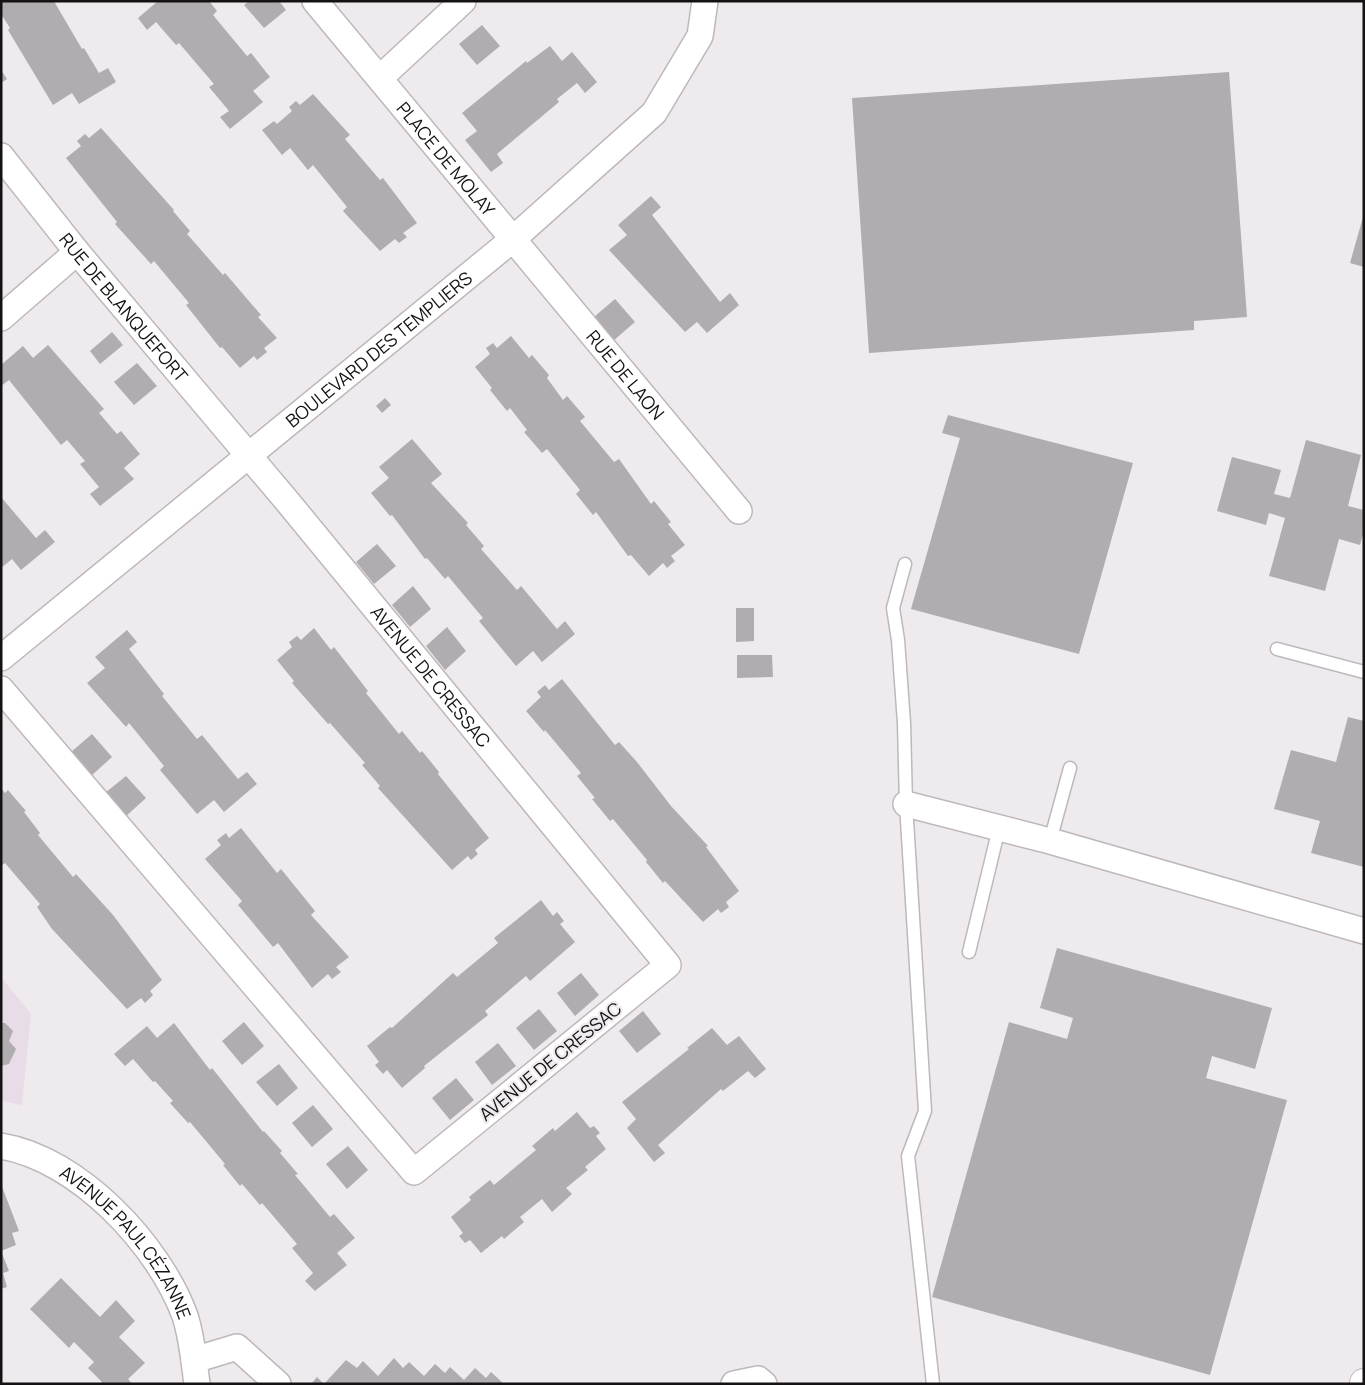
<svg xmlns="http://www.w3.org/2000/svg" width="1365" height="1385" font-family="Manrope,sans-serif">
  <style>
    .built { fill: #e8dde6 }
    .building { fill: #b0acb0 }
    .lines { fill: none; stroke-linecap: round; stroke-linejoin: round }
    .lane-casing { stroke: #bdb8bc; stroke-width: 15 }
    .street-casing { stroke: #bdb8bc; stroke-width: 28 }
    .primary-casing { stroke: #bdb8bc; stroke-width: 30 }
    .lane { stroke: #fff; stroke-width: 12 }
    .street { stroke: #fff; stroke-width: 25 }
    .primary { stroke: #fff; stroke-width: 28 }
    .labels { text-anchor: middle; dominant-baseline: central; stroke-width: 4.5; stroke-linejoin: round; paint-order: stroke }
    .street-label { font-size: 18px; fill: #141213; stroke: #efeaee }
  </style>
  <rect width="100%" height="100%" fill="#efeaee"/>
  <path class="built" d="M 1,977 L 31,1014 L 22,1105 L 1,1101 Z"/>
  <path class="building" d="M 1,1 L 56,1 L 55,3 L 82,49 L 84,48 L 99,73 L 108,68 L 116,82 L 79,104 L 72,93 L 53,105 L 8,30 L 10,28 L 1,14 Z
    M 158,1 L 209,1 L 217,11 L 213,15 L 247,56 L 251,53 L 270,77 L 253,91 L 263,102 L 230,129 L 220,117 L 229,111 L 209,87 L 214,84 L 196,63 L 179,43 L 176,45 L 156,22 L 147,30 L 138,18 Z
    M 249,1 L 279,1 L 286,10 L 264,28 L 244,5 Z
    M 482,25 L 500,46 L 477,65 L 459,44 Z
    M 550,46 L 562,61 L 572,52 L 597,82 L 585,93 L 577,83 L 557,99 L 559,102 L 497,154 L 503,163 L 491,172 L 465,140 L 477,131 L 462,113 L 526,61 L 527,63 Z
    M 1,70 L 7,79 L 1,83 Z
    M 1229,72 L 1247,317 L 1194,321 L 1194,330 L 869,353 L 852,98 Z
    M 313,94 L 350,135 L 345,139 L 380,180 L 383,178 L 417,223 L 403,233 L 407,237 L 399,243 L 395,239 L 380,251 L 343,211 L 347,207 L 313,165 L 308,170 L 290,148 L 282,155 L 262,130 L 274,121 L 277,124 L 292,111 L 289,107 L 296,101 L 300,105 Z
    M 101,128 L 174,210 L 173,211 L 190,231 L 187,234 L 223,275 L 225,273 L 261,315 L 258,317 L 277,338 L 264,348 L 267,352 L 257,360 L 254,356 L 240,368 L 222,347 L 220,348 L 186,305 L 189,303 L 154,261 L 151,264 L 115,224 L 117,222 L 66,158 L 81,146 L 77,141 L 85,134 L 89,138 Z
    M 651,196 L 661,207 L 652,215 L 720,302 L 730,293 L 739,305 L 707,333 L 697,322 L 685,332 L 609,250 L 627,235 L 618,225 Z
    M 1363,217 L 1364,217 L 1364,267 L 1350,263 Z
    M 615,299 L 635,322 L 613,341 L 594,317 Z
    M 112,332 L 123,345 L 100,364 L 90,351 Z
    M 511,336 L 529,358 L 532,355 L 549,375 L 547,378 L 563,400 L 567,396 L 585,417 L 580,421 L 614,462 L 619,459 L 651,504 L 654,501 L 671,522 L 668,524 L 685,545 L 671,556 L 675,561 L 667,568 L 663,563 L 649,576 L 631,555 L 628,556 L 596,512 L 593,515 L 576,494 L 580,490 L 547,449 L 542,453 L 524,432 L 527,430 L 510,408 L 507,411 L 490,390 L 492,388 L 475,367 L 490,354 L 486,348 L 493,343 L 497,348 Z
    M 48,345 L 104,409 L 99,413 L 117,434 L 121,431 L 140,454 L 124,468 L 134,479 L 100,506 L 90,494 L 99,487 L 80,464 L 85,461 L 67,440 L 61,445 L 9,380 L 1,386 L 1,365 L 23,346 L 33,358 Z
    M 137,363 L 157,386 L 134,405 L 114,382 Z
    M 385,398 L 391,405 L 382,413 L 376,406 Z
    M 948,415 L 1133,463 L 1079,654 L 911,609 L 960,438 L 942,433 Z
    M 412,439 L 442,474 L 431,483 L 468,523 L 466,525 L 484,546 L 481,549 L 517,590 L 521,586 L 557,629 L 565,621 L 575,634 L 542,662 L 533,651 L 516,666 L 479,621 L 483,618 L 448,576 L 445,579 L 427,558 L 425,559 L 392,515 L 390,516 L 371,493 L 389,478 L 379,467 Z
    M 1306,440 L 1361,455 L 1348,506 L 1364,510 L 1364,530 L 1360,545 L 1339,539 L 1325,591 L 1269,576 L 1285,518 L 1269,513 L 1266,525 L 1217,511 L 1232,457 L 1281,470 L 1274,494 L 1290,498 Z
    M 1,497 L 36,538 L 45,530 L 55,542 L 21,570 L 12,559 L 1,568 Z
    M 377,544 L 396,566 L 374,584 L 356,562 Z
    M 413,586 L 431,609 L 410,627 L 392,605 Z
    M 736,608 L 754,608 L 754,641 L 736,642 Z
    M 447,627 L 466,651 L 445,670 L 426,646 Z
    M 314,628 L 331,650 L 334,647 L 368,691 L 366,693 L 399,734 L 402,731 L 420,753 L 422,751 L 439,772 L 438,774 L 489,838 L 475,850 L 478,854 L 471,860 L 468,856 L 452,870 L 378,788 L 380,786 L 362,765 L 365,763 L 330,723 L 328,724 L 292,683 L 294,681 L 277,660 L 292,647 L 289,642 L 297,636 L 301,640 Z
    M 127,630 L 137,642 L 129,649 L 164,694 L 162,696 L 197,739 L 202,735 L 238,779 L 247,772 L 257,784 L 224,812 L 214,800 L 197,814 L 160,770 L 164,766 L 129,723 L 126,727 L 87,683 L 105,668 L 95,657 Z
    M 737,655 L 772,655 L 773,677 L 737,678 Z
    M 562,679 L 615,745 L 619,742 L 637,762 L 671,806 L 708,846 L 706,847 L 739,891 L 726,902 L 729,907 L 721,913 L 718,909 L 703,922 L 665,881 L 663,883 L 646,862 L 647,860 L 613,819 L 610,821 L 592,799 L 595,798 L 577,776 L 581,773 L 545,730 L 544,732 L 526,711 L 541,697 L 537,692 L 545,685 L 549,690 Z
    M 1348,717 L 1364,721 L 1364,867 L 1311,853 L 1320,821 L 1274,809 L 1291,750 L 1336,762 Z
    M 92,734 L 112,757 L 91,776 L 71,752 Z
    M 126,776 L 146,798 L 125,817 L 105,793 Z
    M 1,788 L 5,793 L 8,790 L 26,811 L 24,812 L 40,833 L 38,835 L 73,877 L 76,874 L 113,915 L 162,980 L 150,991 L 153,995 L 145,1003 L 141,998 L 127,1009 L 52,929 L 37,907 L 40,904 L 5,863 L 1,866 Z
    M 241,828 L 277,873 L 281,869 L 315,911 L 311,915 L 349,957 L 336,967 L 341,972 L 332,979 L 328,974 L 312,988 L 278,943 L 273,947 L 238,905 L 242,901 L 205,859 L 221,845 L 217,840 L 226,833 L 229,838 Z
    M 541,900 L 553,916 L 557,912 L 564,921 L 560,924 L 575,942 L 530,981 L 526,976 L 485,1011 L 488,1015 L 424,1066 L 425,1068 L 402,1088 L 387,1070 L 383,1074 L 375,1065 L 379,1062 L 367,1046 L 390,1027 L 392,1028 L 453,973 L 457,977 L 498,943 L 494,938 Z
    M 1057,948 L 1272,1008 L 1255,1069 L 1212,1056 L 1206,1078 L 1287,1100 L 1210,1375 L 932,1297 L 1009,1022 L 1067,1039 L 1073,1018 L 1040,1008 Z
    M 581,973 L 599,995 L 575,1016 L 557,993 Z
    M 539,1009 L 557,1031 L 534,1050 L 516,1028 Z
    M 643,1011 L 661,1034 L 637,1053 L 619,1031 Z
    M 244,1022 L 264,1046 L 242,1065 L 222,1041 Z
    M 1,1023 L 5,1023 L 13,1031 L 9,1041 L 16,1049 L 9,1064 L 1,1066 Z
    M 174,1023 L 210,1070 L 212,1068 L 263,1132 L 264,1131 L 282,1151 L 280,1153 L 298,1174 L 295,1175 L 330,1217 L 334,1214 L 355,1238 L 337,1253 L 347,1265 L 315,1291 L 305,1281 L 313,1273 L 292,1248 L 297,1244 L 262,1203 L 260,1205 L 242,1184 L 240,1186 L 223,1165 L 225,1164 L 190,1122 L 188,1123 L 170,1103 L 173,1101 L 155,1081 L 153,1082 L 133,1059 L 125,1066 L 114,1054 L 147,1026 L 157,1038 Z
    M 712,1028 L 727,1045 L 739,1036 L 766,1069 L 755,1078 L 748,1071 L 723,1091 L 721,1089 L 658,1145 L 665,1153 L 654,1162 L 627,1128 L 636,1119 L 622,1102 L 689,1049 L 687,1048 Z
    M 498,1043 L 516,1066 L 492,1085 L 475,1062 Z
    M 279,1064 L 298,1088 L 277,1106 L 256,1082 Z
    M 456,1078 L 474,1100 L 450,1120 L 432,1098 Z
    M 313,1105 L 333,1129 L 312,1147 L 292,1123 Z
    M 577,1112 L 590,1128 L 594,1126 L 600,1133 L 596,1136 L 606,1149 L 585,1167 L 588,1170 L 566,1188 L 572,1194 L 552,1212 L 542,1199 L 520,1217 L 524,1222 L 504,1239 L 502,1236 L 481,1253 L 470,1240 L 465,1243 L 459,1236 L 463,1233 L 451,1217 L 471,1200 L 469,1197 L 490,1180 L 494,1185 L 536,1150 L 532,1146 L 553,1128 L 555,1131 Z
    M 348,1146 L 368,1170 L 347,1189 L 326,1164 Z
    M 1,1184 L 19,1231 L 12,1233 L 16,1245 L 1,1251 Z
    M 1,1251 L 9,1271 L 3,1273 L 7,1287 L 1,1289 Z
    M 61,1278 L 100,1317 L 116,1300 L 135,1321 L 119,1337 L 145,1363 L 128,1379 L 132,1384 L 100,1384 L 102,1382 L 88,1368 L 94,1362 L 74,1342 L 69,1348 L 30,1309 Z
    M 394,1358 L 403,1368 L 409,1362 L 424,1376 L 435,1364 L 445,1373 L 450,1367 L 464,1380 L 475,1368 L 486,1378 L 491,1372 L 504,1384 L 324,1384 L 346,1360 L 357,1368 L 363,1361 L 378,1376 Z
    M 317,1377 L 324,1384 L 311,1384 Z"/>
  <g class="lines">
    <defs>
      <path id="lane" d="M 905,564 L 893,608 L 898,640 L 904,723 L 906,804 L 925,1111 L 908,1156 L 933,1384
        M 1277,649 L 1364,672
        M 1050,841 L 1070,768
        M 969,952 L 999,828"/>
      <g id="street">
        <path id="s1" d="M 315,1 L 739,511"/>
        <path d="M 380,78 L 463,1"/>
        <path id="s2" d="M 1,156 L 77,252 L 287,501 L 668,965 L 414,1172 L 1,689"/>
        <path d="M 1,318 L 77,252"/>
        <path id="s3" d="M 1,658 L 512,240 L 654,113 L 700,36 L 705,1"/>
        <path d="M 906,804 L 1050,841 L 1364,931"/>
        <path id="s4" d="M 1,1146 C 79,1159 159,1245 185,1316 C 192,1337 194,1362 197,1384"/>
        <path d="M 194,1360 L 237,1347 L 278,1384"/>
        <path d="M 734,1384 L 758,1379 L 764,1384"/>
      </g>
      <path id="primary" d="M 1364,1384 L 1364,1383"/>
    </defs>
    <use href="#lane" class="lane-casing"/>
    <use href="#street" class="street-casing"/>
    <use href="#primary" class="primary-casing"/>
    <use href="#lane" class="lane"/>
    <use href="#street" class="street"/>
    <use href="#primary" class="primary"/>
  </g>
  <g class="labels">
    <g class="street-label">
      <text stroke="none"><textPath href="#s1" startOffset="205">PLACE DE MOLAY</textPath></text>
      <text stroke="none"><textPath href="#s2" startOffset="195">RUE DE BLANQUEFORT</textPath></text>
      <text stroke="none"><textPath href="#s3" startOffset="488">BOULEVARD DES TEMPLIERS</textPath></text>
      <text stroke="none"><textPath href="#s1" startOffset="486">RUE DE LAON</textPath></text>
      <text stroke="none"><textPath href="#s2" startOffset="675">AVENUE DE CRESSAC</textPath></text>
      <text transform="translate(550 1061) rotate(-39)">AVENUE DE CRESSAC</text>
      <text stroke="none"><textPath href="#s4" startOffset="164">AVENUE PAUL CÉZANNE</textPath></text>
    </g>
  </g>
  <rect width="1365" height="1385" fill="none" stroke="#141213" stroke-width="5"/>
</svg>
